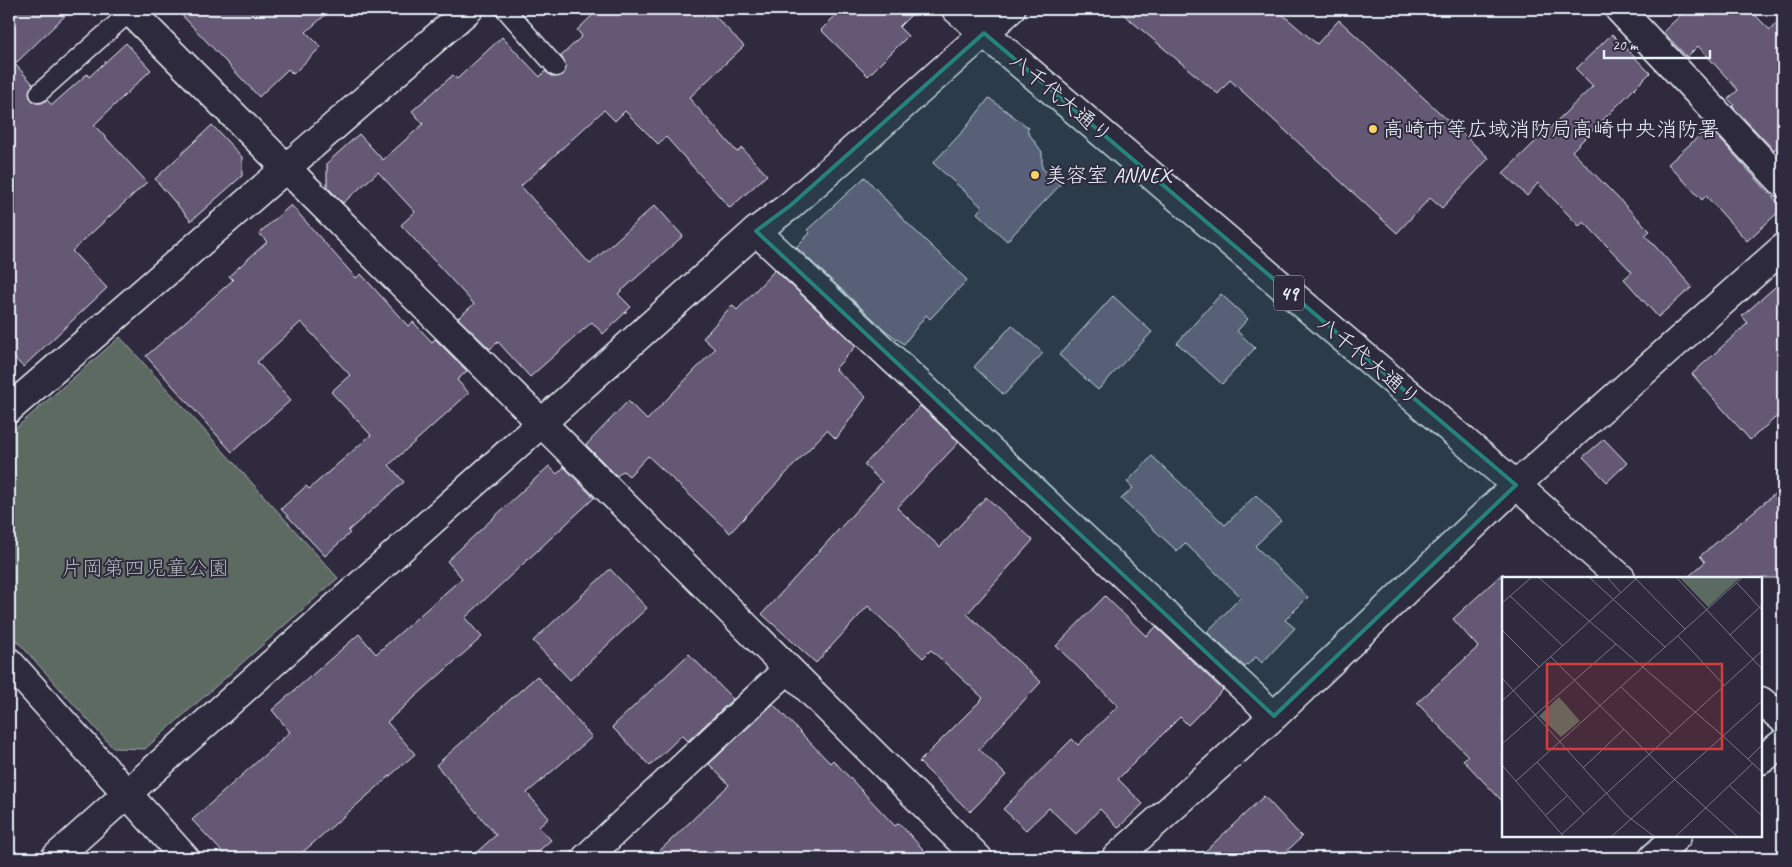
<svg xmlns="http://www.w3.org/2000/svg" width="1792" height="867" font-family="Caveat,'Klee One',sans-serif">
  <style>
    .green { fill: #5b6b62; stroke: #a2aead }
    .building { fill: #655975; stroke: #e8f1f8 }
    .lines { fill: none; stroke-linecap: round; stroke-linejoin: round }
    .service-casing { stroke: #e8f1f8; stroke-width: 21 }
    .minor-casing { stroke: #e8f1f8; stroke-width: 31 }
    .tertiary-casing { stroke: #e8f1f8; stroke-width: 31 }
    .primary-casing { stroke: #e8f1f8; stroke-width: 31 }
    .service { stroke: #2f2a3d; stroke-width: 18 }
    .minor { stroke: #2f2a3d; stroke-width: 28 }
    .tertiary { stroke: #2f2a3d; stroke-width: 28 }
    .primary { stroke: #2f2a3d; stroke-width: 28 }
    .marked { fill: #25827c; fill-opacity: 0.2; stroke: #25827c; stroke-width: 4; stroke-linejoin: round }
    .poi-dot { fill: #ffd166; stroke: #2f2a3d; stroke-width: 2 }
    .labels { text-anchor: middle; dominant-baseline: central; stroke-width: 4; stroke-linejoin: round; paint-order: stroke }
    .shield { fill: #2f2a3d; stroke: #b0b5c0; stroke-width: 1 }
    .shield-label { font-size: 20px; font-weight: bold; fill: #e8f1f8 }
    .street-label { font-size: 21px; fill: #e8f1f8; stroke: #2f2a3d }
    .poi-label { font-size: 21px; fill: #e8f1f8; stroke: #2f2a3d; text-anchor: start }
    .park-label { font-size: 21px; fill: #a9b5b4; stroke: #2f2a3d }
    .inset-road { fill: none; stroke: #797a88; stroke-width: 1 }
    .view { fill: #d83c3d; fill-opacity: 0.15; stroke: #d83c3d; stroke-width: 2.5 }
    .inset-edge { fill: none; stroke: #e8f1f8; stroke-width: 2.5 }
  </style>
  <rect width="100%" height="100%" fill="#2f2a3d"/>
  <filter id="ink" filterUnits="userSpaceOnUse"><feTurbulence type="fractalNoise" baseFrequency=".02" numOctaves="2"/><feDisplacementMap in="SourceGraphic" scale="10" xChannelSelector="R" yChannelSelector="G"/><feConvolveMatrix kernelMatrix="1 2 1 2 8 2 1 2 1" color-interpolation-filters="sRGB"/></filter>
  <g filter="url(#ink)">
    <path class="green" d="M 120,337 L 338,578 L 145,749 L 113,748 L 9,632 L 9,434 Z"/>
    <path class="building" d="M 9,9 L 72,9 L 15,64 L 33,84 L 29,95 L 35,103 L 42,103 L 47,100 L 52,105 L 87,74 L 89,77 L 126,43 L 151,70 L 94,125 L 147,182 L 72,251 L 107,288 L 23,367 L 9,352 Z
      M 176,9 L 332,9 L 306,32 L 321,47 L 293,74 L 288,69 L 259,97 Z
      M 599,9 L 708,9 L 744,46 L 689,98 L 737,152 L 742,148 L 767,175 L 730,208 L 666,137 L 658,144 L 625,111 L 615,121 L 604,110 L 521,186 L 590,264 L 655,205 L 683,236 L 618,294 L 631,307 L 603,334 L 592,322 L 530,377 L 498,342 L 490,349 L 458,318 L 474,304 L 401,225 L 415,212 L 378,172 L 343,203 L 327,187 L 327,163 L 359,134 L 383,160 L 423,124 L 412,111 L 453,75 L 457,79 L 502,37 L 540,77 L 545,71 L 553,77 L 563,75 L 566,65 L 561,56 L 582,36 L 577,30 Z
      M 842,9 L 917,9 L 899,27 L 908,36 L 868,76 L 821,30 Z
      M 1117,9 L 1276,9 L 1317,44 L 1339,20 L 1489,158 L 1442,208 L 1430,198 L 1397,233 L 1230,80 L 1218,94 Z
      M 1687,9 L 1749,9 L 1770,30 L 1783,16 L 1783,141 L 1774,150 L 1732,106 L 1734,105 L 1728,99 L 1738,90 L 1698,46 L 1687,57 L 1663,32 Z
      M 1612,34 L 1650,73 L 1572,151 L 1650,231 L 1645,235 L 1692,287 L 1658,317 L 1624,279 L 1632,272 L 1584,222 L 1579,226 L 1538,183 L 1527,196 L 1503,173 L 1593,86 L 1576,69 Z
      M 989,98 L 1029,128 L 1027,131 L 1042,152 L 1042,168 L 1060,185 L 1007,241 L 977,213 L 982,207 L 933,163 L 965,129 Z
      M 212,125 L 242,157 L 242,176 L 191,221 L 155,179 Z
      M 1709,127 L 1783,208 L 1747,241 L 1706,196 L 1702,200 L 1668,164 Z
      M 865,177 L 905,221 L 967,280 L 930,319 L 926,315 L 904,344 L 886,331 L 796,247 L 810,233 L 807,230 Z
      M 291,205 L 356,278 L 361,274 L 408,326 L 413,322 L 432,342 L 435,339 L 467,371 L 457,380 L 469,393 L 389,465 L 404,482 L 348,531 L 350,533 L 325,556 L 281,509 L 306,486 L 309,489 L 371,435 L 331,392 L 350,375 L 301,322 L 257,362 L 291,400 L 232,452 L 146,356 L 233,280 L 229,276 L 267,242 L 259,233 Z
      M 775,270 L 856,346 L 835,369 L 866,397 L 836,439 L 827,430 L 730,533 L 648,456 L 629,476 L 623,471 L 617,476 L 586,445 L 628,401 L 647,420 L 715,349 L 703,338 L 732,305 L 737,310 Z
      M 1783,280 L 1783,411 L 1750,440 L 1692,374 L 1748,323 L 1742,316 Z
      M 1221,294 L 1248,319 L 1237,331 L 1255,348 L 1222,384 L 1177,343 Z
      M 1113,296 L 1152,332 L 1098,390 L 1059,355 Z
      M 1012,325 L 1043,353 L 1004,395 L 974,367 Z
      M 920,406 L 959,442 L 897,508 L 940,547 L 986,497 L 1033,540 L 967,614 L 1041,682 L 979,749 L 1006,775 L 970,812 L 919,762 L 983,698 L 931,650 L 923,658 L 868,606 L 816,663 L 762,614 L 882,482 L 864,465 Z
      M 1604,439 L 1627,463 L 1607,482 L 1583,457 Z
      M 1152,456 L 1225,525 L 1256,495 L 1281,521 L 1255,546 L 1308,597 L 1285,620 L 1295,628 L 1262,663 L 1256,657 L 1245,667 L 1207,632 L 1241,597 L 1185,543 L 1177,551 L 1121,499 L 1133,488 L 1127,482 Z
      M 549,466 L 557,474 L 564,467 L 594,498 L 465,618 L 482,637 L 387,722 L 415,754 L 296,858 L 228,858 L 192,820 L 290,732 L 272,710 L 359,634 L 376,654 L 462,578 L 447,561 Z
      M 1783,487 L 1783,578 L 1687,578 L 1705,562 L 1700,556 Z
      M 610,569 L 647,608 L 570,680 L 533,641 Z
      M 1503,573 L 1503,802 L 1463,760 L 1468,756 L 1417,703 L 1478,647 L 1453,619 Z
      M 1105,596 L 1146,636 L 1156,627 L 1223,690 L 1188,725 L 1180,717 L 1118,779 L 1143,804 L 1118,828 L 1100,809 L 1076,834 L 1049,808 L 1026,830 L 1003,809 L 1072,739 L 1078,745 L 1118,706 L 1056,646 Z
      M 689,654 L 733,699 L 688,741 L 682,735 L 650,766 L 612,727 Z
      M 537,676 L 592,737 L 527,793 L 549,818 L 539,827 L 551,840 L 531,858 L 470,858 L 496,835 L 436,765 Z
      M 773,704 L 830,763 L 833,760 L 895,826 L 899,823 L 931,858 L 652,858 L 729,785 L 709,764 Z
      M 1264,796 L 1302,837 L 1279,858 L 1198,858 Z"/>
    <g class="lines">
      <defs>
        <path id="service" d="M 505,9 L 556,67
          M 39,93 L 131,11"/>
        <path id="minor" d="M 128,9 L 308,190 L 978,858
          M 1619,9 L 1783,183
          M 756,231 L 1274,716
          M 9,409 L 469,9
          M 55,858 L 756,231 L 791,205 L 1011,9
          M 586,858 L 788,669
          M 1116,858 L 1274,716 L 1516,485 L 1783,248"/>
        <path id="tertiary" d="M 9,662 L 185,858
          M 1761,760 L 1783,743
          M 1653,858 L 1677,836"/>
        <path id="primary" d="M 956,9 L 1516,485 L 1621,578
          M 1761,701 L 1783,719"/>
      </defs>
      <use href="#service" class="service-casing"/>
      <use href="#minor" class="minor-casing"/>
      <use href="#tertiary" class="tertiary-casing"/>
      <use href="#primary" class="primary-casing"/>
      <use href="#service" class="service"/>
      <use href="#minor" class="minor"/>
      <use href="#tertiary" class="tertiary"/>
      <use href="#primary" class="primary"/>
    </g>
  </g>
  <path class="marked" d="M 984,33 L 1516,485 L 1274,716 L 756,231 L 791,205 Z"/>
  <g class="poi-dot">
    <circle cx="1373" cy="129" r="5"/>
    <circle cx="1035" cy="175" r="5"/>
  </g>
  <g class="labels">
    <rect class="shield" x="1274" y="275.5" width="30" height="35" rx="4"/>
    <g class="shield-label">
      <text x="1289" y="293">49</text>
    </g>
    <g class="street-label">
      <text transform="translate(1061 98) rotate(40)">八千代大通り</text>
      <text transform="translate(1369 361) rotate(40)">八千代大通り</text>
    </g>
    <g class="poi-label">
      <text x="1383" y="129">高崎市等広域消防局高崎中央消防署</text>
      <text x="1045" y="175">美容室 ANNEX</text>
    </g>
    <g class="park-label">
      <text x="145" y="568">片岡第四児童公園</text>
    </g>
  </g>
  <g transform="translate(1502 577)">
    <rect width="260" height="260" fill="#2f2a3d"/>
    <path d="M 177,0 L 239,0 L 206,30 ZM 57,120 L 78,144 L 59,160 L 37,139 Z" fill="#5b6b62"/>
    <path class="inset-road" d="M 36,0 L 221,159 L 260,124M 87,0 L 163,70M 105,0 L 119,16M 132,0 L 183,52M 174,0 L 260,92M 235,6 L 260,33M 8,19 L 61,69M 0,26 L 30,0M 0,53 L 37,90M 228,58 L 260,28M 176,59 L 222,108M 49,80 L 172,202 L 236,260M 0,101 L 124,238 L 153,260M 119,110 L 169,157M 0,124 L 136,0M 0,167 L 114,67M 246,182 L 260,168M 35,185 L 82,237M 0,188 L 62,260M 81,191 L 122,152M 14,204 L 241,0M 227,208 L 260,239M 44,238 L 65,219M 60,257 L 260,74M 109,260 L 221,159 L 260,195M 173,260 L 251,186"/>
    <path class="view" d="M 45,87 L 220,87 L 220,172 L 45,172 Z"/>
    <rect width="260" height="260" class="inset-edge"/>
  </g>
  <rect width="1792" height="867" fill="none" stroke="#2f2a3d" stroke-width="30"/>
  <rect x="15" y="15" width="1762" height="837" fill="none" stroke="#e8f1f8" stroke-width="2" filter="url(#ink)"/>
  <path d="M1604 50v8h106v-8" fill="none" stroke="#e8f1f8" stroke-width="2.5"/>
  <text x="1612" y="50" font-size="15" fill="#e8f1f8" stroke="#2f2a3d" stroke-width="4" paint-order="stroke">20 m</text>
</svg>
